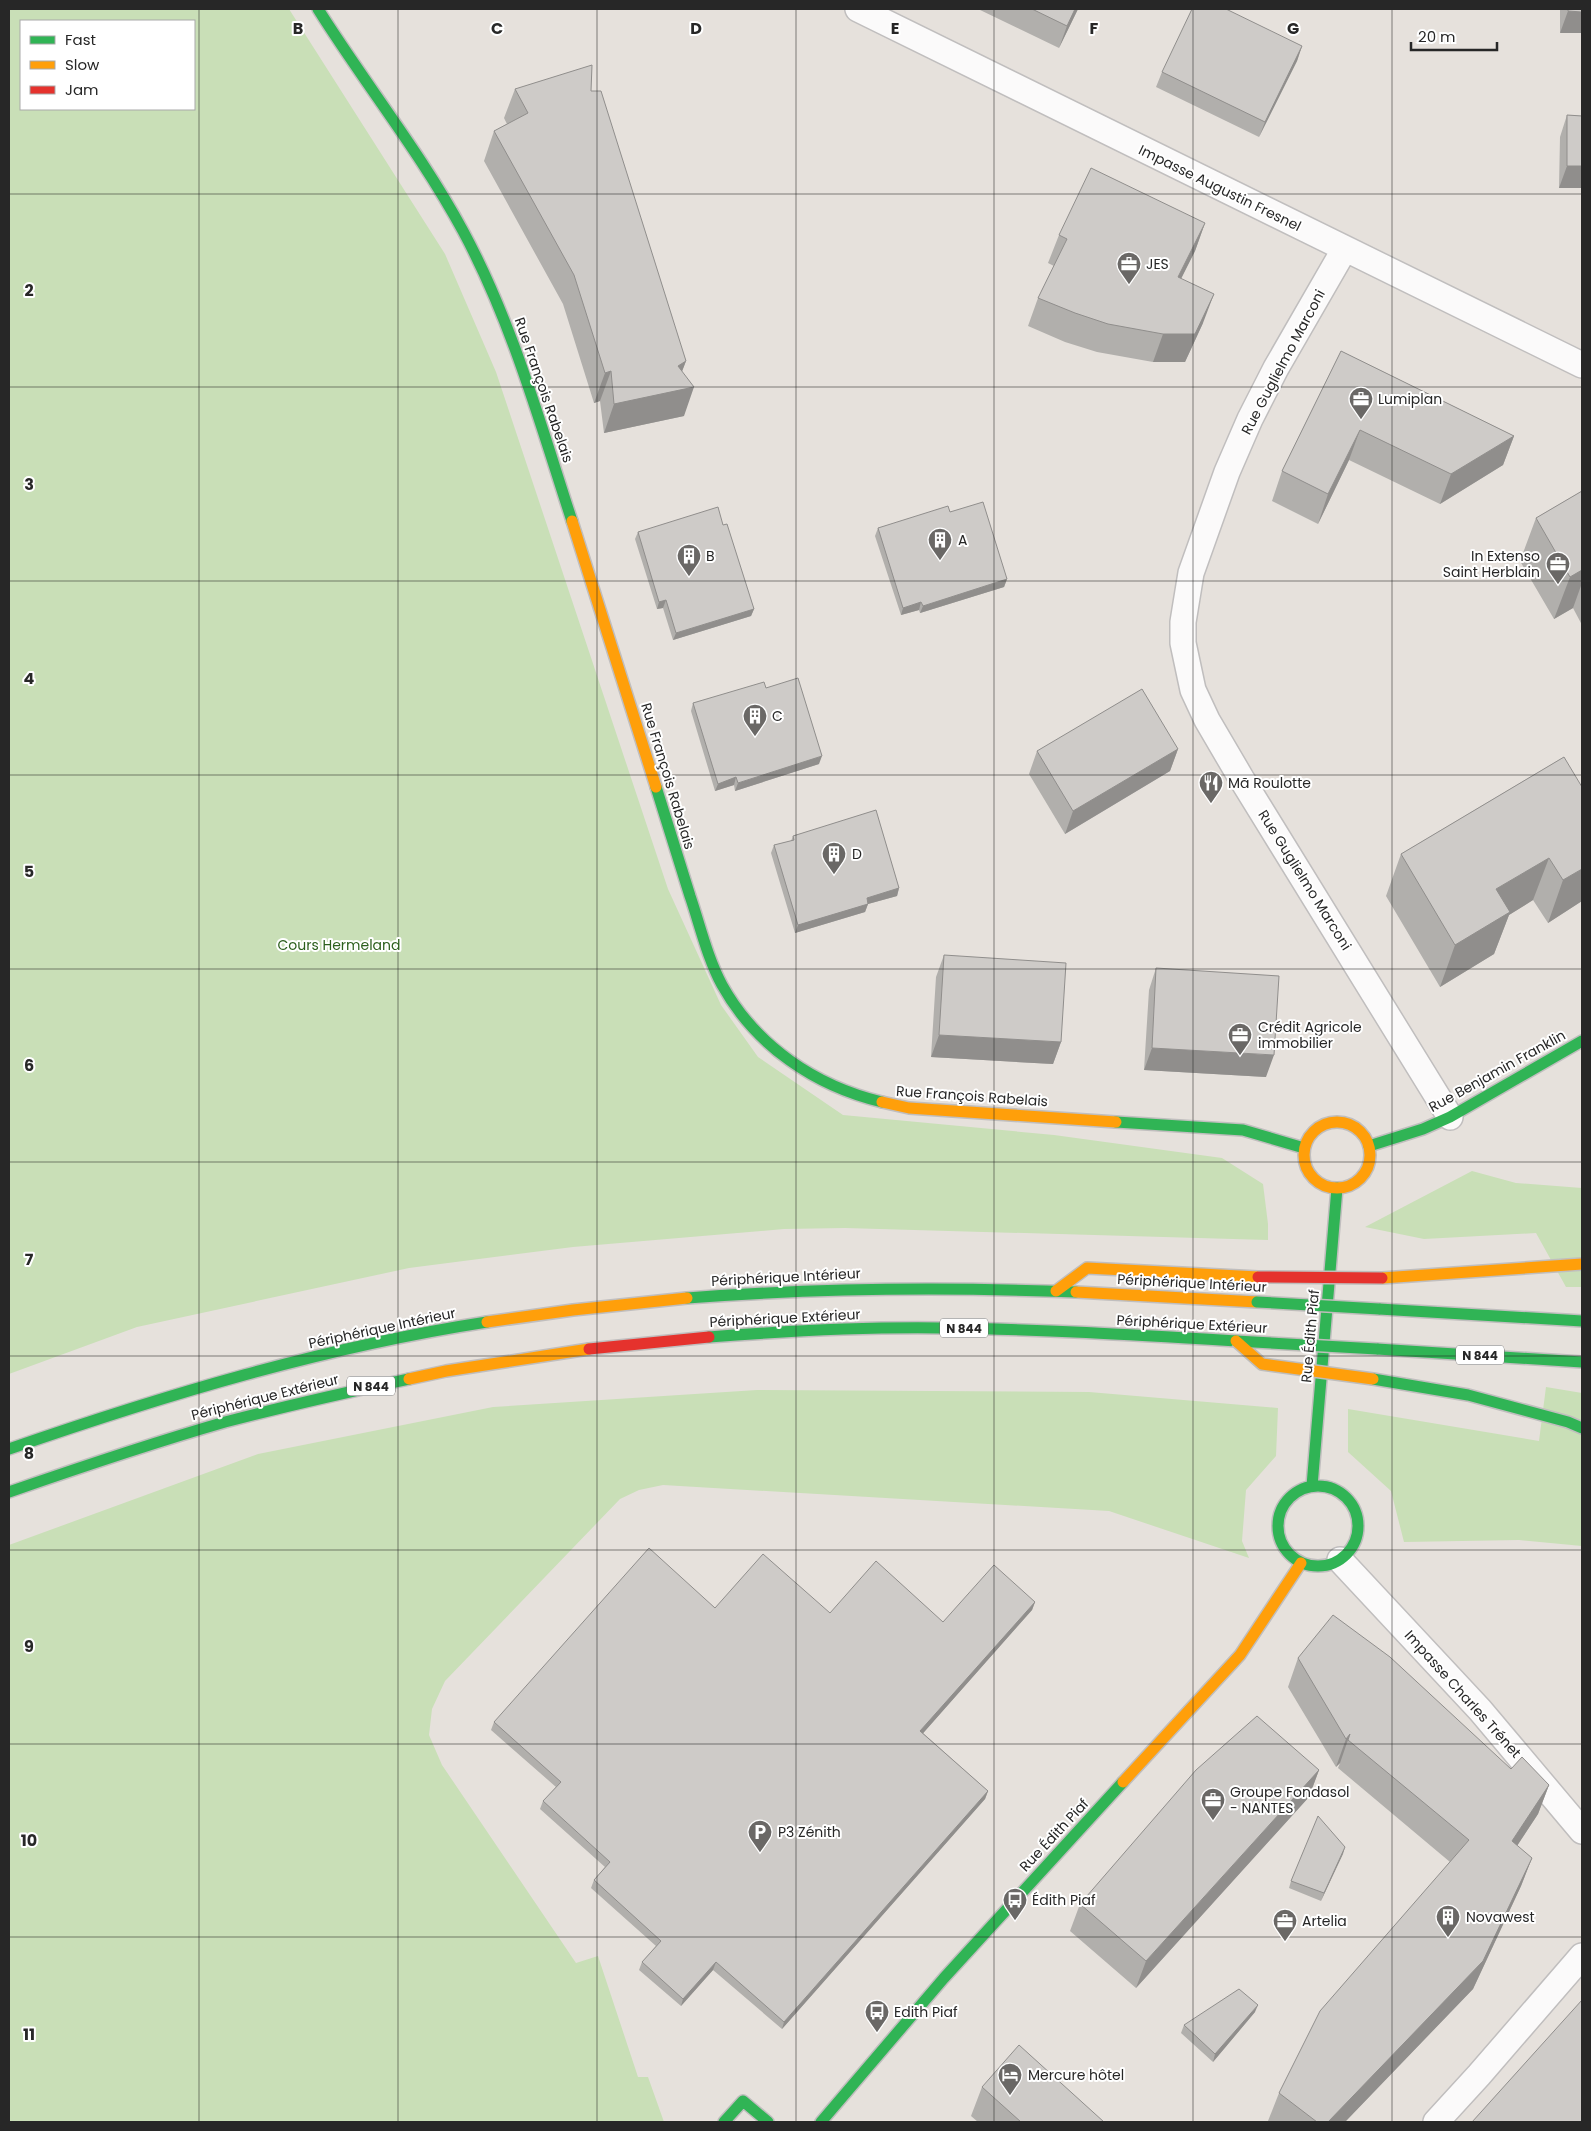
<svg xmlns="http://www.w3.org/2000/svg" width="1591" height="2131" font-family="Poppins,sans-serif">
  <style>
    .green { fill: #c9dfb7; fill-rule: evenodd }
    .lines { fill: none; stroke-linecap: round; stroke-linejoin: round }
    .street-casing { stroke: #c0bebe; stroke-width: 28 }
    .fast-casing { stroke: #c0bebe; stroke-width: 14 }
    .slow-casing { stroke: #c0bebe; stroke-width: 14 }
    .jam-casing { stroke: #c0bebe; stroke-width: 14 }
    .street { stroke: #fbfafa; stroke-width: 25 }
    .fast { stroke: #30b455; stroke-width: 11 }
    .slow { stroke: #ff9f0a; stroke-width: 11 }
    .jam { stroke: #e5322d; stroke-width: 11 }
    .fast-bridge-casing { stroke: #bfbdbb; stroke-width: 14; stroke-linecap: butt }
    .slow-bridge-casing { stroke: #bfbdbb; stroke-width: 14; stroke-linecap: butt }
    .jam-bridge-casing { stroke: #bfbdbb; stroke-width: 14; stroke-linecap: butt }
    .fast-bridge { stroke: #30b455; stroke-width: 11 }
    .slow-bridge { stroke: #ff9f0a; stroke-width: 11 }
    .jam-bridge { stroke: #e5322d; stroke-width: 11 }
    .wall { fill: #b1afac }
    .shaded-wall { fill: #908e8c }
    .building { fill: #cecbc8; stroke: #908e8c }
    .grid { fill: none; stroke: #272727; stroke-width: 1; stroke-opacity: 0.55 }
    .labels { text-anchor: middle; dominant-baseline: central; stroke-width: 4; stroke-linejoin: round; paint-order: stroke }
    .shield { fill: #fff; stroke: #686868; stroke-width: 1 }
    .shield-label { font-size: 12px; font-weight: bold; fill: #272727 }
    .street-label { font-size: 14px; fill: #272727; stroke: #fff }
    .poi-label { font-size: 14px; fill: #272727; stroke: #fff; text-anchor: start }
    .park-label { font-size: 14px; fill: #2c5f1d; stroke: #fff }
    .grid-label { font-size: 16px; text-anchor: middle; font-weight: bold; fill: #272727; stroke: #fff; stroke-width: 4; stroke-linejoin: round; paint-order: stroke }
  </style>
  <rect width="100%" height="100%" fill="#e6e1dc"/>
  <path class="green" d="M 9,9 L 289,9 L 445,254 L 496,372 L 668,889 L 721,1005 L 758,1057 L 843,1115 L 1054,1135 L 1222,1158 L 1263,1184 L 1268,1224 L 1268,1240 L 845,1228 L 784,1229 L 573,1247 L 409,1268 L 137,1327 L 9,1374 ZM 21,21 L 194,21 L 194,109 L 21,109 Z
    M 1472,1171 L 1516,1183 L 1582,1188 L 1582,1287 L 1566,1287 L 1536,1233 L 1424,1239 L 1365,1227 Z
    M 1546,1387 L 1582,1393 L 1582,1546 L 1519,1540 L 1404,1542 L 1391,1491 L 1348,1452 L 1348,1409 L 1539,1441 Z
    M 757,1390 L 1089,1392 L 1278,1408 L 1276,1456 L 1246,1490 L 1242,1541 L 1249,1558 L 1109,1511 L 663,1485 L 639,1490 L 620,1499 L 445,1681 L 432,1709 L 429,1735 L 442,1765 L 576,1963 L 598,1956 L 638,2077 L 648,2077 L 664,2122 L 9,2122 L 9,1545 L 258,1454 L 493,1407 Z"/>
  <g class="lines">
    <defs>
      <path id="street" d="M 858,9 L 1582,365
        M 1344,250 L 1276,368 L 1250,419 L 1227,472 L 1191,573 L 1183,622 L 1183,643 L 1193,690 L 1207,720 L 1241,778 L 1450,1117
        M 1340,1560 L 1480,1710 L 1582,1831
        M 1436,2122 L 1479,2075 L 1582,1956"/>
      <path id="fast" d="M 318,9 C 365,84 421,153 463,231 C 512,322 540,423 572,521
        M 656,787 C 667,823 679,860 690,896 C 700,925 707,957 722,985 C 756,1046 815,1086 882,1102
        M 1116,1122 L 1243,1130 L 1304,1148
        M 1369,1146 L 1423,1129 L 1450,1117 L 1582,1041
        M 687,1298 C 817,1288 946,1287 1076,1292
        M 1379,1309 L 1582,1321
        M 709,1337 C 786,1331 863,1327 940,1328 C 1039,1329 1137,1335 1236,1341
        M 1377,1349 L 1582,1362
        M 1373,1379 L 1468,1395 L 1568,1422 L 1582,1428
        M 9,1449 C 165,1395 324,1347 487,1322
        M1278 1526a40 40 0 1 1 80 0a40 40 0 1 1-80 0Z
        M 1312,1486 L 1337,1188
        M 9,1492 C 81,1467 152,1443 225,1422 C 286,1406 348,1392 409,1379
        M 724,2122 L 743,2101 L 768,2122
        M 821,2122 L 944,1978 L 1123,1782"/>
      <path id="slow" d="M 572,521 L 656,787
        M 882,1102 L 909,1108 L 1116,1122
        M1304 1155a33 33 0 1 1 66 0a33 33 0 1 1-66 0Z
        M 1382,1278 L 1582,1264
        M 1056,1291 L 1087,1268 L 1258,1277
        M 1076,1292 L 1257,1302
        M 487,1322 L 573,1310 L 687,1298
        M 409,1379 L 446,1371 L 589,1349
        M 1123,1782 L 1240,1655 L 1301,1563"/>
      <path id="jam" d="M 589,1349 L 709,1337"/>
    </defs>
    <use href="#street" class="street-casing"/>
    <use href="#fast" class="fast-casing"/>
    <use href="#slow" class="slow-casing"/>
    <use href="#jam" class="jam-casing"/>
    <use href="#street" class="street"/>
    <use href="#fast" class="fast"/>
    <use href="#slow" class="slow"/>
    <use href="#jam" class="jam"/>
    <defs>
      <path id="fast-bridge" d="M 1257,1302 L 1379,1309
        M 1236,1341 L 1377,1349"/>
      <path id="slow-bridge" d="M 1236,1341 L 1262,1364 L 1373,1379"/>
      <path id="jam-bridge" d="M 1258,1277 L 1382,1278"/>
    </defs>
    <use href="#fast-bridge" class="fast-bridge-casing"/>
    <use href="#slow-bridge" class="slow-bridge-casing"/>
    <use href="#jam-bridge" class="jam-bridge-casing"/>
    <use href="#fast-bridge" class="fast-bridge"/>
    <use href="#slow-bridge" class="slow-bridge"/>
    <use href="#jam-bridge" class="jam-bridge"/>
  </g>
  <path class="wall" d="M 978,9 L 1078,9 L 1059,48 Z
    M 1560,9 L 1582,9 L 1560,33 Z
    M 1302,46 L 1297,61 L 1259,137 L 1156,87 L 1162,72 Z
    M 515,89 L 591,91 L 686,361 L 682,371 L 684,416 L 604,433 L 600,401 L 594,403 L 563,304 L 484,161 L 494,131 L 507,124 L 504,118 Z
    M 1567,115 L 1582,116 L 1582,188 L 1559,188 L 1560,137 Z
    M 1205,223 L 1195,251 L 1181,278 L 1203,323 L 1185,362 L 1153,362 L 1097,352 L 1065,342 L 1028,326 L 1038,298 L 1054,266 L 1048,263 L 1059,235 Z
    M 1341,351 L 1514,436 L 1503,465 L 1440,504 L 1349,460 L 1318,524 L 1272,501 L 1282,471 Z
    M 1582,491 L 1582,625 L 1573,608 L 1554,619 L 1520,561 L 1536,518 Z
    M 950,512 L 1007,579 L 1004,587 L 920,613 L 919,610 L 901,615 L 875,536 L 878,528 Z
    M 723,525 L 754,609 L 751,616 L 673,640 L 663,608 L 657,609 L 635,539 L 638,532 Z
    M 766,688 L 819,764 L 735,791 L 734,785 L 715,791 L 691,711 L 693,703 Z
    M 1178,749 L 1170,771 L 1065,834 L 1029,774 L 1037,751 Z
    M 1564,757 L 1582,901 L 1548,923 L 1533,900 L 1509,915 L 1494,954 L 1440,987 L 1386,896 L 1401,854 Z
    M 793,836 L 899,888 L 897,896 L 868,904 L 865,912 L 795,933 L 771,853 L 774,845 L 791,841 Z
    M 944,955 L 1061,1042 L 1053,1064 L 931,1057 L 936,977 Z
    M 1156,968 L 1266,1077 L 1144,1070 L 1149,990 Z
    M 1035,1602 L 1032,1610 L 923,1733 L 988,1791 L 985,1799 L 782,2029 L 713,1970 L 681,2006 L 639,1970 L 642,1962 L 656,1946 L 591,1888 L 594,1880 L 605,1867 L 540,1809 L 543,1801 L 556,1787 L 491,1730 L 494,1722 L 715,1608 L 830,1613 L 943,1622 Z
    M 1298,1658 L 1511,1769 L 1549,1785 L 1538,1814 L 1517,1846 L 1532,1858 L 1521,1886 L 1473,1989 L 1345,2122 L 1269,2122 L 1268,2121 L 1279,2093 L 1450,1862 L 1338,1768 L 1340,1763 L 1336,1767 L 1288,1687 Z
    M 1319,1770 L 1309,1797 L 1136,1988 L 1070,1931 L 1080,1904 Z
    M 1345,1847 L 1321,1901 L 1289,1888 L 1291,1881 Z
    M 1255,2012 L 1213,2062 L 1181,2033 L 1184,2025 Z
    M 982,2087 L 1104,2122 L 978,2122 L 971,2116 Z"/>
  <path class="shaded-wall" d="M 1075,9 L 1078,9 L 1059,48 L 1067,26 Z
    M 1568,11 L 1582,12 L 1582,33 L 1560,33 Z
    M 1302,46 L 1297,61 L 1259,137 L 1265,122 Z
    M 1567,166 L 1582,166 L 1582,188 L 1559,188 Z
    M 1205,223 L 1195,251 L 1168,305 L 1178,277 Z
    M 1214,294 L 1203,323 L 1185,362 L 1153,362 L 1163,334 Z
    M 686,361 L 675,390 L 694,387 L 684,416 L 604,433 L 614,404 L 678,366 Z
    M 611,371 L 600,401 L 594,403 L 605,373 Z
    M 1360,430 L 1349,460 L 1318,524 L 1328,494 Z
    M 1514,436 L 1503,465 L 1440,504 L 1451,474 Z
    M 1582,570 L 1582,583 L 1573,608 L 1554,619 L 1570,577 Z
    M 1007,579 L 1004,587 L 920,613 L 923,606 Z
    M 666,600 L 663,608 L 657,609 L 659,602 Z
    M 921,602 L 919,610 L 901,615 L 903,608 Z
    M 754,609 L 751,616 L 673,640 L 676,633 Z
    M 1178,749 L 1170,771 L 1065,834 L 1073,811 Z
    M 822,756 L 819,764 L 735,791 L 738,783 Z
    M 736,777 L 734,785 L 715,791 L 718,784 Z
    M 1549,858 L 1533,900 L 1509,915 L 1494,954 L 1440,987 L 1455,945 L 1496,889 Z
    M 1582,869 L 1582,901 L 1548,923 L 1563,880 Z
    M 899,888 L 897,896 L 868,904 L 865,912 L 795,933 L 798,925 L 867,898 Z
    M 939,1035 L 1061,1042 L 1053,1064 L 931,1057 Z
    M 1152,1048 L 1274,1055 L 1266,1077 L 1144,1070 Z
    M 1035,1602 L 1032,1610 L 918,1739 L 920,1731 Z
    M 1350,1734 L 1340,1763 L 1336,1767 L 1346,1739 Z
    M 1319,1770 L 1309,1797 L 1136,1988 L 1146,1961 Z
    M 1549,1785 L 1538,1814 L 1501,1870 L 1512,1841 Z
    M 988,1791 L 985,1799 L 782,2029 L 784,2022 Z
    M 1345,1847 L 1343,1854 L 1321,1901 L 1324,1893 Z
    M 1532,1858 L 1521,1886 L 1473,1989 L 1345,2122 L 1328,2122 Z
    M 716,1962 L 713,1970 L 681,2006 L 683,1999 Z
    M 1258,2005 L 1255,2012 L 1213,2062 L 1215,2054 Z"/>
  <path class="building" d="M 1032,9 L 1075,9 L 1067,26 Z
    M 1192,9 L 1226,9 L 1302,46 L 1265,122 L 1162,72 Z
    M 1568,9 L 1582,9 L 1582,12 L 1568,11 Z
    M 592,65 L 591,91 L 601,91 L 686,361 L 678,366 L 694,387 L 614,404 L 611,371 L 605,373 L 574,275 L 494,131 L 528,113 L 515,89 Z
    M 1567,115 L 1582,116 L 1582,166 L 1567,166 Z
    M 1091,168 L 1205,223 L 1178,277 L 1214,294 L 1195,334 L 1163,334 L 1108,324 L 1075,313 L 1038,298 L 1067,239 L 1059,235 Z
    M 1341,351 L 1514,436 L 1451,474 L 1360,430 L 1328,494 L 1282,471 Z
    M 1582,491 L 1582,570 L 1570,577 L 1536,518 Z
    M 983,502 L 1007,579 L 923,606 L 921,602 L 903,608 L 878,528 L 948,506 L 950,512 Z
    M 718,507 L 723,525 L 727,524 L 754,609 L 676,633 L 666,600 L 659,602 L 638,532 Z
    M 798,678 L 822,756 L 738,783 L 736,777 L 718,784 L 693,703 L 764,682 L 766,688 Z
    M 1142,689 L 1178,749 L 1073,811 L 1037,751 Z
    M 1564,757 L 1582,787 L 1582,869 L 1563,880 L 1549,858 L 1496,889 L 1510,912 L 1455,945 L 1401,854 Z
    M 876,810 L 899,888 L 867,898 L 868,904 L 798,925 L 774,845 L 794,840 L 793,836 Z
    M 944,955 L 1066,963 L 1061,1042 L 939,1035 Z
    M 1156,968 L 1279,976 L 1274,1055 L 1152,1048 Z
    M 649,1548 L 715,1608 L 763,1554 L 830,1613 L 876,1561 L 943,1622 L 994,1565 L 1035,1602 L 920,1731 L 988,1791 L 784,2022 L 716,1962 L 683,1999 L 642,1962 L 661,1941 L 594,1880 L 610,1862 L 543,1801 L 561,1782 L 494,1722 Z
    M 1333,1615 L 1390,1657 L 1511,1769 L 1522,1757 L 1549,1785 L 1512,1841 L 1532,1858 L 1483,1961 L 1328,2122 L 1317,2122 L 1279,2093 L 1320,2011 L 1469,1840 L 1348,1740 L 1350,1734 L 1346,1739 L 1298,1658 Z
    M 1257,1716 L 1319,1770 L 1146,1961 L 1080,1904 L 1196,1770 Z
    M 1318,1816 L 1345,1847 L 1324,1893 L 1291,1881 Z
    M 1239,1989 L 1258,2005 L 1215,2054 L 1184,2025 Z
    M 1582,2000 L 1582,2122 L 1472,2122 Z
    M 1019,2045 L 1104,2122 L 1021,2122 L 982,2087 Z"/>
  <path class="grid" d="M 199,9 L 199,2122M 398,9 L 398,2122M 597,9 L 597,2122M 796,9 L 796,2122M 994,9 L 994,2122M 1193,9 L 1193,2122M 1392,9 L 1392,2122M 9,194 L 1582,194M 9,387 L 1582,387M 9,581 L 1582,581M 9,775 L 1582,775M 9,969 L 1582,969M 9,1162 L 1582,1162M 9,1356 L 1582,1356M 9,1550 L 1582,1550M 9,1744 L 1582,1744M 9,1937 L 1582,1937"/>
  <defs>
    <symbol id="office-pin" viewBox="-11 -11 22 30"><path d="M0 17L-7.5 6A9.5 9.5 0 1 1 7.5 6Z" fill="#6a6866" stroke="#fff"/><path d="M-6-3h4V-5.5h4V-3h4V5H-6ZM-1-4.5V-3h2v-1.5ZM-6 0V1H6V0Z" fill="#fff"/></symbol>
    <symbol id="building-pin" viewBox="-11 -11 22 30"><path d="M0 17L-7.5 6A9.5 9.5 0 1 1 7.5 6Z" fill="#6a6866" stroke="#fff"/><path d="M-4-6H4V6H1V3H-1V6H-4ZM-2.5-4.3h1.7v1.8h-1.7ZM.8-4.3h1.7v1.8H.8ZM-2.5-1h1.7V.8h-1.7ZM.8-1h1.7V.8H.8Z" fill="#fff"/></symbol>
    <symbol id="restaurant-pin" viewBox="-11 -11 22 30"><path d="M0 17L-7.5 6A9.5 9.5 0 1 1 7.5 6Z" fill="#6a6866" stroke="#fff"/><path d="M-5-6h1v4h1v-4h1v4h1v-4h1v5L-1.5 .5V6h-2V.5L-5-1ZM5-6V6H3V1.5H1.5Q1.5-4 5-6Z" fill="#fff"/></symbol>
    <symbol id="parking-pin" viewBox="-11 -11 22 30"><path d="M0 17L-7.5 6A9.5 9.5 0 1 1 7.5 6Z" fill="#6a6866" stroke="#fff"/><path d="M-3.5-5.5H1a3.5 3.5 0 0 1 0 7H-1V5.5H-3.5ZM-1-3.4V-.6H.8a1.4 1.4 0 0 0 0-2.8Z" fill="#fff"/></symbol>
    <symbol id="bus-pin" viewBox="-11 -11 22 30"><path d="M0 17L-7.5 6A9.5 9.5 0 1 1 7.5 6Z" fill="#6a6866" stroke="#fff"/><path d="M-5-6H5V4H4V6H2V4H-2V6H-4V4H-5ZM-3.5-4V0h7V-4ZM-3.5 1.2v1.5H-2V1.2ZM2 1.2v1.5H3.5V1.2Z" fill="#fff"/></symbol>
    <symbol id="hotel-pin" viewBox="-11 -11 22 30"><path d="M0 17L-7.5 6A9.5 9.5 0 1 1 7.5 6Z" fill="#6a6866" stroke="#fff"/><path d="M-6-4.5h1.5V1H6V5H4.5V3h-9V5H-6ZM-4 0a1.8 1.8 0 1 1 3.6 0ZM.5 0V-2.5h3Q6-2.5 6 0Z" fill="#fff"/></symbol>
  </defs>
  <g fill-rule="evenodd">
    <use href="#office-pin" x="1115" y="250" width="28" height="38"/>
    <use href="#office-pin" x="1347" y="385" width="28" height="38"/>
    <use href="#building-pin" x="926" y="526" width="28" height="38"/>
    <use href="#building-pin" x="675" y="542" width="28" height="38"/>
    <use href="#office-pin" x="1544" y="550" width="28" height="38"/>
    <use href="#building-pin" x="741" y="702" width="28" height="38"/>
    <use href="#restaurant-pin" x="1197" y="769" width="28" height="38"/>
    <use href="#building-pin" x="820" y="840" width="28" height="38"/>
    <use href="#office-pin" x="1226" y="1021" width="28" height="38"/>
    <use href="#office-pin" x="1199" y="1786" width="28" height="38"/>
    <use href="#parking-pin" x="746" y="1818" width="28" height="38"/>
    <use href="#bus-pin" x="1001" y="1886" width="28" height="38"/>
    <use href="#building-pin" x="1434" y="1903" width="28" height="38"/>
    <use href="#office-pin" x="1271" y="1907" width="28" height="38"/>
    <use href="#bus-pin" x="863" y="1998" width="28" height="38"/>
    <use href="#hotel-pin" x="996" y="2061" width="28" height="38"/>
  </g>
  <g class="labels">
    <g class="shield">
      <rect x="940" y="1318.5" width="48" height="19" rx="4"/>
      <rect x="1456" y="1345.5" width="48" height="19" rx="4"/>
      <rect x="347" y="1376.5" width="48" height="19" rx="4"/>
    </g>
    <g class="shield-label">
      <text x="964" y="1328">N 844</text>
      <text x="1480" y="1355">N 844</text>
      <text x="371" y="1386">N 844</text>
    </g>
    <g class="street-label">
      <text transform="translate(1220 188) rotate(26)">Impasse Augustin Fresnel</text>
      <text transform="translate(1283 362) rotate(-62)">Rue Guglielmo Marconi</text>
      <text transform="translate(544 390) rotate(71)">Rue François Rabelais</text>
      <text transform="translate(668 776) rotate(73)">Rue François Rabelais</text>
      <text transform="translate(1305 880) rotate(58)">Rue Guglielmo Marconi</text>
      <text transform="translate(1497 1071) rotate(-29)">Rue Benjamin Franklin</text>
      <text transform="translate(972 1096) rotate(4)">Rue François Rabelais</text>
      <text transform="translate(786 1277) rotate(-3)">Périphérique Intérieur</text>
      <text transform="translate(1192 1283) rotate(3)">Périphérique Intérieur</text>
      <text transform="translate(785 1318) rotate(-3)">Périphérique Extérieur</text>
      <text transform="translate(1192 1324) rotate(3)">Périphérique Extérieur</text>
      <text transform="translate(382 1328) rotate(-12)">Périphérique Intérieur</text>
      <text transform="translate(1310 1336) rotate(-85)">Rue Édith Piaf</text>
      <text transform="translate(265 1397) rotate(-14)">Périphérique Extérieur</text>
      <text transform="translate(1463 1694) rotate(48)">Impasse Charles Trénet</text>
      <text transform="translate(1054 1835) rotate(-47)">Rue Édith Piaf</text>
    </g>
    <g class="poi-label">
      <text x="1146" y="264">JES</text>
      <text x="1378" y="399">Lumiplan</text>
      <text x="958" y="540">A</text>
      <text x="706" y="556">B</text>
      <text x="1540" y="556" text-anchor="end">In Extenso<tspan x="1540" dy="16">Saint Herblain</tspan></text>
      <text x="772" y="716">C</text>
      <text x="1228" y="783">Mã Roulotte</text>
      <text x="852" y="854">D</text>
      <text x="1258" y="1027">Crédit Agricole<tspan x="1258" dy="16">immobilier</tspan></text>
      <text x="1230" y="1792">Groupe Fondasol<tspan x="1230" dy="16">- NANTES</tspan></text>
      <text x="778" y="1832">P3 Zénith</text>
      <text x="1032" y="1900">Édith Piaf</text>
      <text x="1466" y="1917">Novawest</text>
      <text x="1302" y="1921">Artelia</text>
      <text x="894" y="2012">Edith Piaf</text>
      <text x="1028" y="2075">Mercure hôtel</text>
    </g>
    <g class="park-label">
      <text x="339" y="945">Cours Hermeland</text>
    </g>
  </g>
  <g class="grid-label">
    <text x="298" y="34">B</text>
    <text x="497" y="34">C</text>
    <text x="696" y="34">D</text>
    <text x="895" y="34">E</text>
    <text x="1094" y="34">F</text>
    <text x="1293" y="34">G</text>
    <text x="29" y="296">2</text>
    <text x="29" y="490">3</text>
    <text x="29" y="684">4</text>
    <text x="29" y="877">5</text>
    <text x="29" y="1071">6</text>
    <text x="29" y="1265">7</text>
    <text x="29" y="1459">8</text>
    <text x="29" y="1652">9</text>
    <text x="29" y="1846">10</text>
    <text x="29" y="2040">11</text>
  </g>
  <rect width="1591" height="2131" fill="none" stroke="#272727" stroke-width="20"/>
  <rect x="20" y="20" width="175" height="90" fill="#ffffff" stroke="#a9a9a9"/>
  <rect x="30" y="36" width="25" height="8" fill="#30b455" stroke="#a9a9a9"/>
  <text x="65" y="45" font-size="15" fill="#272727">Fast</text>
  <rect x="30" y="61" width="25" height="8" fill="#ff9f0a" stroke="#a9a9a9"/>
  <text x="65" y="70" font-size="15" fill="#272727">Slow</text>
  <rect x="30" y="86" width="25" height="8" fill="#e5322d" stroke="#a9a9a9"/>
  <text x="65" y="95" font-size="15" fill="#272727">Jam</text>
  <path d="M1411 42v8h86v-8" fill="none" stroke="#272727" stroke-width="2.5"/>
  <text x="1418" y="42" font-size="15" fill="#272727" stroke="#ffffff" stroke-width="4" paint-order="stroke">20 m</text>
</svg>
